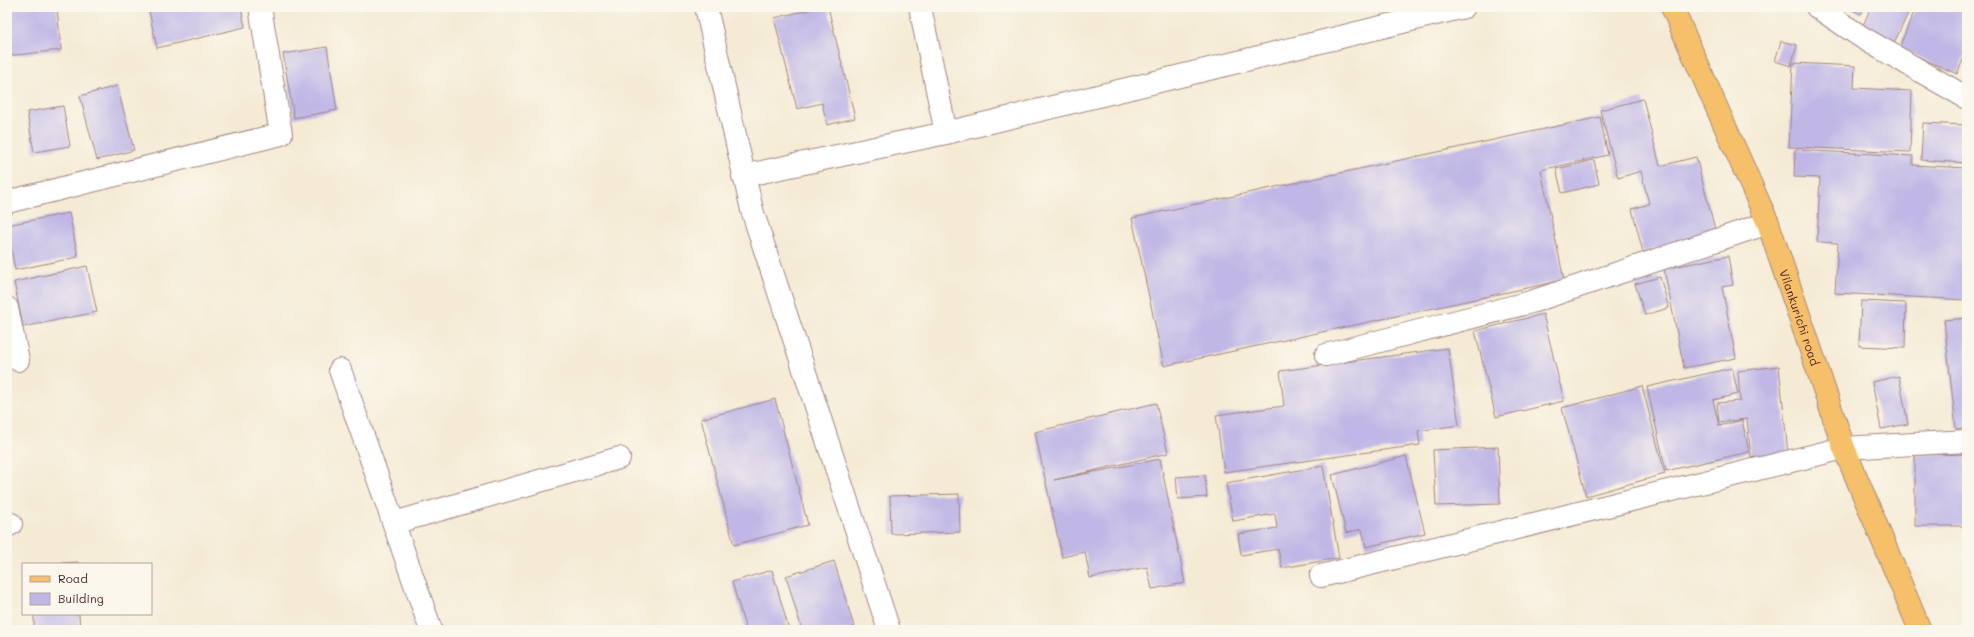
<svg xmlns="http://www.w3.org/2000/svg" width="1974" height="637" font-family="Mali,sans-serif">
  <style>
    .building { fill: #c0b7e6 }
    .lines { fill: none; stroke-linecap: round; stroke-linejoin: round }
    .minor-casing { stroke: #a08580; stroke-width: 24 }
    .major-casing { stroke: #a08580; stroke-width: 24 }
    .minor { stroke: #fff; stroke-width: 22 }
    .major { stroke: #f6c06b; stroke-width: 22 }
    .labels { text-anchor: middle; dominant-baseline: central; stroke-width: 3; stroke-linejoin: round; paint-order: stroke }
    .street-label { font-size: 12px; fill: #4a1f2b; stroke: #fbf7ec }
  </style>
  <rect width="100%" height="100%" fill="#fbf7ec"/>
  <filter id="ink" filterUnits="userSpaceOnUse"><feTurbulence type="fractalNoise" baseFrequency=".025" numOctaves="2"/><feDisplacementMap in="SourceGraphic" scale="8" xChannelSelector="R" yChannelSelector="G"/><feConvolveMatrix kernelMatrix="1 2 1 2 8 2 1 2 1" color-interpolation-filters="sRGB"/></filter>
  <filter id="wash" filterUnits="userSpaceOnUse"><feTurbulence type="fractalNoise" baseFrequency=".012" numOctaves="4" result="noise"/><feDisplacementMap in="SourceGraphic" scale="16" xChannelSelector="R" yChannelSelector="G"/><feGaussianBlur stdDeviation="0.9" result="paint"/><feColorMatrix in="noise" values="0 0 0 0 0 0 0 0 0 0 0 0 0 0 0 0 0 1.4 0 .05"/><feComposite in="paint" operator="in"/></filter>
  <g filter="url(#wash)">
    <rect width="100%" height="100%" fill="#f5ebd5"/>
    <g id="blocks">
      <path class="building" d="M 7,7 L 57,7 L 61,50 L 7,56 Z
        M 148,7 L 241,7 L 245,27 L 157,48 Z
        M 821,7 L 828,7 L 855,118 L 827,125 L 822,103 L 797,109 L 774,18 Z
        M 1847,7 L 1864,7 L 1861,14 Z
        M 1871,7 L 1911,7 L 1894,43 L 1862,28 Z
        M 1916,7 L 1967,7 L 1967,50 L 1957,74 L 1899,48 Z
        M 1781,41 L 1797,45 L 1791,66 L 1775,61 Z
        M 327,47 L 337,110 L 294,118 L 283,54 Z
        M 1793,63 L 1855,66 L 1854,88 L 1912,91 L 1910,152 L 1789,147 Z
        M 117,86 L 134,150 L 97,160 L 80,96 Z
        M 1643,99 L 1660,166 L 1696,157 L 1716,233 L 1643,252 L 1632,209 L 1649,204 L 1641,171 L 1618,178 L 1600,110 Z
        M 63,106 L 70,146 L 34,152 L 27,112 Z
        M 1600,117 L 1608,155 L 1541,170 L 1564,280 L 1164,366 L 1132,218 Z
        M 1923,123 L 1967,125 L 1967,163 L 1921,160 Z
        M 1795,150 L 1913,156 L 1913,165 L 1967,168 L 1967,300 L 1835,293 L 1838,243 L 1817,242 L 1820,178 L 1794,177 Z
        M 1594,160 L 1599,184 L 1562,193 L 1556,169 Z
        M 69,213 L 78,257 L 15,270 L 7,225 Z
        M 1728,256 L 1733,285 L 1722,287 L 1736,358 L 1684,368 L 1664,269 Z
        M 87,266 L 97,312 L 23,327 L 14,282 Z
        M 1660,277 L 1669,308 L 1645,315 L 1635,284 Z
        M 1861,301 L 1906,303 L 1905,348 L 1859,346 Z
        M 1543,314 L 1564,401 L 1496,417 L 1475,331 Z
        M 1967,318 L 1967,427 L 1956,429 L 1944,320 Z
        M 1448,348 L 1459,425 L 1418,431 L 1420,445 L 1224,472 L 1216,415 L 1284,406 L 1280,371 Z
        M 1779,366 L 1788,454 L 1751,458 L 1747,419 L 1719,422 L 1717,403 L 1740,401 L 1738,371 Z
        M 1732,368 L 1738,394 L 1713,400 L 1719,426 L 1742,420 L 1749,452 L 1666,471 L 1647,387 Z
        M 1899,376 L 1908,424 L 1881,429 L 1872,382 Z
        M 1642,386 L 1665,474 L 1586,496 L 1562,408 Z
        M 775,399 L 808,525 L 734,545 L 701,419 Z
        M 1156,403 L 1168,453 L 1054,480 L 1160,459 L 1185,583 L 1152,589 L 1147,567 L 1090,578 L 1085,552 L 1062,557 L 1035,432 Z
        M 1498,447 L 1500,504 L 1436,506 L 1433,450 Z
        M 1967,454 L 1967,526 L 1915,526 L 1915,455 Z
        M 1406,456 L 1425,533 L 1366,547 L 1362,529 L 1346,533 L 1332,475 Z
        M 1323,466 L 1339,558 L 1282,568 L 1278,549 L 1241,555 L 1238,534 L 1277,528 L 1275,514 L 1233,521 L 1226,483 Z
        M 1205,475 L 1207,497 L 1178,499 L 1176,477 Z
        M 959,494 L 960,532 L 891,534 L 890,496 Z
        M 834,561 L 855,630 L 802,630 L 786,576 Z
        M 78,562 L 78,564 L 61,564 L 61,563 Z
        M 772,570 L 789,630 L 746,630 L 732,582 Z
        M 34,614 L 79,614 L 80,630 L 34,630 Z"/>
    </g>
  </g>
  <g filter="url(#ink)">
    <use href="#blocks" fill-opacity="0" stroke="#a08580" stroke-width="1"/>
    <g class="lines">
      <defs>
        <path id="minor" d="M 706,7 L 752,210 L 889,630
          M 920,7 L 946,133
          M 1817,7 L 1863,38 L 1967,98
          M 743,176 L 946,133 L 1464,7
          M 7,202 L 281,134 L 260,7
          M 7,308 L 18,360
          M 1326,355 L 1531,302 L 1768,223
          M 340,370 L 431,630
          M 394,523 L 619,458
          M 7,526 L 11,524
          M 1321,576 L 1844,448 L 1967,441"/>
        <g id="major">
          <path id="s1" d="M 1672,7 L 1768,223 L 1844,448 L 1920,630"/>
        </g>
      </defs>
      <use href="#minor" class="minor-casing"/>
      <use href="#major" class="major-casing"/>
      <use href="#minor" class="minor"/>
      <use href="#major" class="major"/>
    </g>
  </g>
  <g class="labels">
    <g class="street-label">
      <text stroke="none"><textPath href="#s1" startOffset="336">Vilankurichi road</textPath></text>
    </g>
  </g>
  <rect width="1974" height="637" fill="none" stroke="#fbf7ec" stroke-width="24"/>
  <rect x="22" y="563" width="130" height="52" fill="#fbf7ec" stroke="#b4a19f"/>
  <rect x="30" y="576" width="20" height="6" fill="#f6c06b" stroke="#b4a19f"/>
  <text x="58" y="583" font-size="12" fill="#4a1f2b">Road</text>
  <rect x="30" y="593" width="20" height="12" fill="#c0b7e6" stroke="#b4a19f"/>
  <text x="58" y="603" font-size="12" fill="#4a1f2b">Building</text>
</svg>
